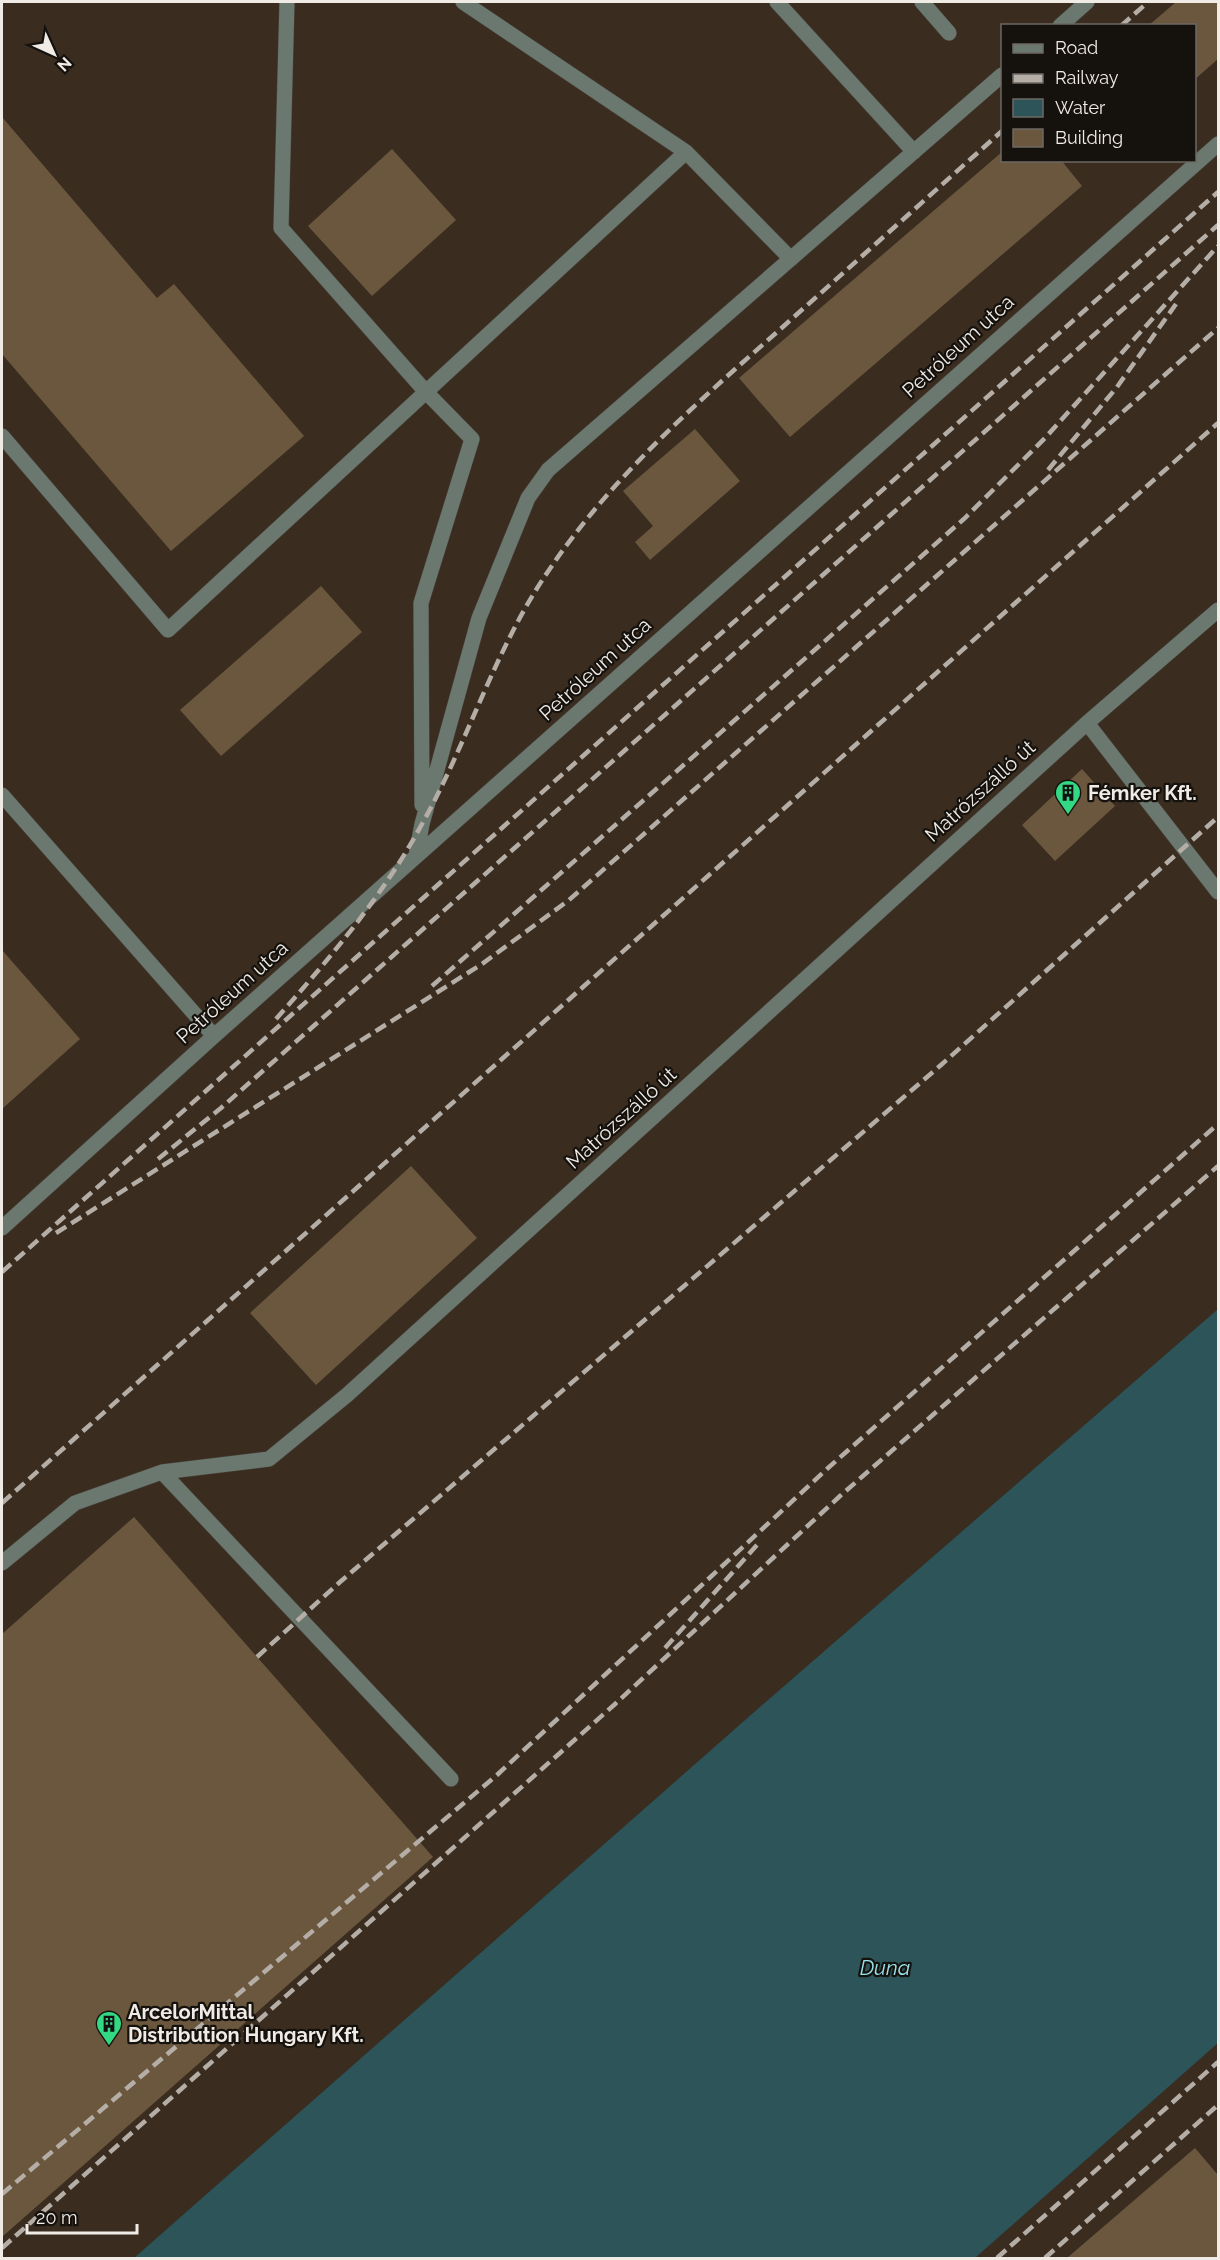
<svg xmlns="http://www.w3.org/2000/svg" width="1220" height="2260" font-family="Raleway,sans-serif">
  <style>
    .built { fill: #3a2d20; fill-rule: evenodd }
    .water { fill: #2d5459 }
    .building { fill: #6b573e }
    .lines { fill: none; stroke-linecap: round; stroke-linejoin: round }
    .minor-casing { stroke: #4a423b; stroke-width: 16 }
    .minor { stroke: #6b786f; stroke-width: 15 }
    .rail { stroke: #b4aea7; stroke-width: 4.5; stroke-dasharray: 12 6; stroke-linecap: butt }
    .labels { text-anchor: middle; dominant-baseline: central; stroke-width: 4.5; stroke-linejoin: round; paint-order: stroke }
    .street-label { font-size: 20px; fill: #f0ebe5; stroke: #15110d }
    .poi-label { font-size: 20px; font-weight: bold; fill: #f0ebe5; stroke: #15110d; text-anchor: start }
    .water-label { font-size: 21px; font-style: italic; fill: #97e2eb; stroke: #15110d }
  </style>
  <rect width="100%" height="100%" fill="#2f271f"/>
  <path class="built" d="M 2,2 L 1218,2 L 1218,1309 L 761,1706 L 134,2258 L 2,2258 ZM 1002,26 L 1194,26 L 1194,160 L 1002,160 Z
    M 1218,2043 L 1218,2258 L 975,2258 Z"/>
  <path class="water" d="M 1218,1309 L 1218,2043 L 975,2258 L 134,2258 L 761,1706 Z"/>
  <path class="building" d="M 1176,2 L 1218,2 L 1218,59 L 1194,80 L 1194,26 L 1148,26 Z
    M 2,117 L 157,298 L 174,284 L 304,436 L 171,551 L 2,354 Z
    M 392,149 L 456,220 L 372,296 L 308,226 Z
    M 1002,152 L 1002,160 L 1061,160 L 1082,186 L 790,437 L 739,378 Z
    M 695,429 L 740,481 L 650,560 L 635,542 L 653,526 L 623,491 Z
    M 321,586 L 362,632 L 221,756 L 180,710 Z
    M 1082,769 L 1115,806 L 1055,861 L 1022,825 Z
    M 2,950 L 80,1039 L 2,1109 Z
    M 411,1166 L 477,1238 L 316,1385 L 250,1313 Z
    M 134,1517 L 433,1857 L 2,2237 L 2,1634 Z
    M 1195,2148 L 1218,2175 L 1218,2258 L 1067,2258 Z"/>
  <g class="lines">
    <defs>
      <path id="minor" d="M 287,2 L 281,228 L 426,392 L 472,439 L 421,603 L 422,805
        M 463,2 L 686,152
        M 777,2 L 914,152
        M 922,2 L 949,33
        M 1060,26 L 1087,2
        M 2,436 L 168,630 L 686,152 L 791,259
        M 1087,723 L 1218,892
        M 2,795 L 214,1036
        M 416,856 L 422,824 L 479,618 L 528,498 L 548,470 L 1002,75
        M 2,1228 L 214,1036 L 1218,144
        M 162,1472 L 451,1779
        M 2,1563 L 75,1503 L 162,1472 L 269,1459 L 347,1395 L 1087,723 L 1218,610"/>
    </defs>
    <use href="#minor" class="minor-casing"/>
    <use href="#minor" class="minor"/>
    <path class="rail" d="M 1121,26 L 1148,2
      M 1048,470 L 1117,387 L 1176,304
      M 432,986 L 965,518 L 1045,438 L 1218,246
      M 276,1019 C 330,958 383,896 422,824 C 468,742 494,651 547,573 C 609,480 692,407 776,333 C 851,266 927,198 1002,131
      M 158,1159 L 221,1108 L 1218,225
      M 56,1233 L 482,964 L 569,900 L 1218,328
      M 2,1272 L 1218,192
      M 2,1503 L 1218,423
      M 665,1648 L 757,1545
      M 257,1657 L 340,1582 L 941,1065 L 1218,817
      M 2,2194 L 497,1775 L 828,1468 L 1218,1124
      M 2,2248 L 614,1705 L 840,1496 L 1218,1166
      M 997,2258 L 1218,2062
      M 1045,2258 L 1218,2105"/>
  </g>
  <defs>
    <symbol id="building-pin" viewBox="-11 -11 22 30"><path d="M0 17L-7.5 6A9.5 9.5 0 1 1 7.5 6Z" fill="#32d882" stroke="#15110d"/><path d="M-4-6H4V6H1V3H-1V6H-4ZM-2.5-4.3h1.7v1.8h-1.7ZM.8-4.3h1.7v1.8H.8ZM-2.5-1h1.7V.8h-1.7ZM.8-1h1.7V.8H.8Z" fill="#111"/></symbol>
  </defs>
  <g fill-rule="evenodd">
    <use href="#building-pin" x="1053" y="778" width="30" height="40"/>
    <use href="#building-pin" x="94" y="2009" width="30" height="40"/>
  </g>
  <g class="labels">
    <g class="street-label">
      <text transform="translate(958 346) rotate(-42)">Petróleum utca</text>
      <text transform="translate(595 669) rotate(-42)">Petróleum utca</text>
      <text transform="translate(980 791) rotate(-42)">Matrózszálló út</text>
      <text transform="translate(232 992) rotate(-42)">Petróleum utca</text>
      <text transform="translate(621 1118) rotate(-42)">Matrózszálló út</text>
    </g>
    <g class="poi-label">
      <text x="1088" y="793">Fémker Kft.</text>
      <text x="128" y="2012">ArcelorMittal<tspan x="128" dy="23">Distribution Hungary Kft.</tspan></text>
    </g>
    <g class="water-label">
      <text x="885" y="1967">Duna</text>
    </g>
  </g>
  <rect width="1220" height="2260" fill="none" stroke="#f0ebe5" stroke-width="6"/>
  <rect x="1001" y="24" width="195" height="138" fill="#15110d" stroke="#6d6863" stroke-width="1.5"/>
  <rect x="1013" y="44" width="30" height="9" fill="#6b786f" stroke="#6d6863" stroke-width="1.5"/>
  <text x="1055" y="54" font-size="18" fill="#f0ebe5">Road</text>
  <rect x="1013" y="74" width="30" height="9" fill="#b4aea7" stroke="#6d6863" stroke-width="1.5"/>
  <text x="1055" y="84" font-size="18" fill="#f0ebe5">Railway</text>
  <rect x="1013" y="99" width="30" height="18" fill="#2d5459" stroke="#6d6863" stroke-width="1.5"/>
  <text x="1055" y="114" font-size="18" fill="#f0ebe5">Water</text>
  <rect x="1013" y="129" width="30" height="18" fill="#6b573e" stroke="#6d6863" stroke-width="1.5"/>
  <text x="1055" y="144" font-size="18" fill="#f0ebe5">Building</text>
  <g transform="translate(54 54) rotate(135)" stroke="#15110d" stroke-width="4.5" paint-order="stroke">
  <path d="M0-4.5L10 22L0 15L-10 22Z" fill="#f0ebe5"/>
  <text y="-9" font-size="16" font-weight="bold" text-anchor="middle" fill="#f0ebe5">N</text>
  </g>
  <path d="M27 2224v9h110v-9" fill="none" stroke="#f0ebe5" stroke-width="3"/>
  <text x="36" y="2224" font-size="18" fill="#f0ebe5" stroke="#15110d" stroke-width="4.5" paint-order="stroke">20 m</text>
</svg>
